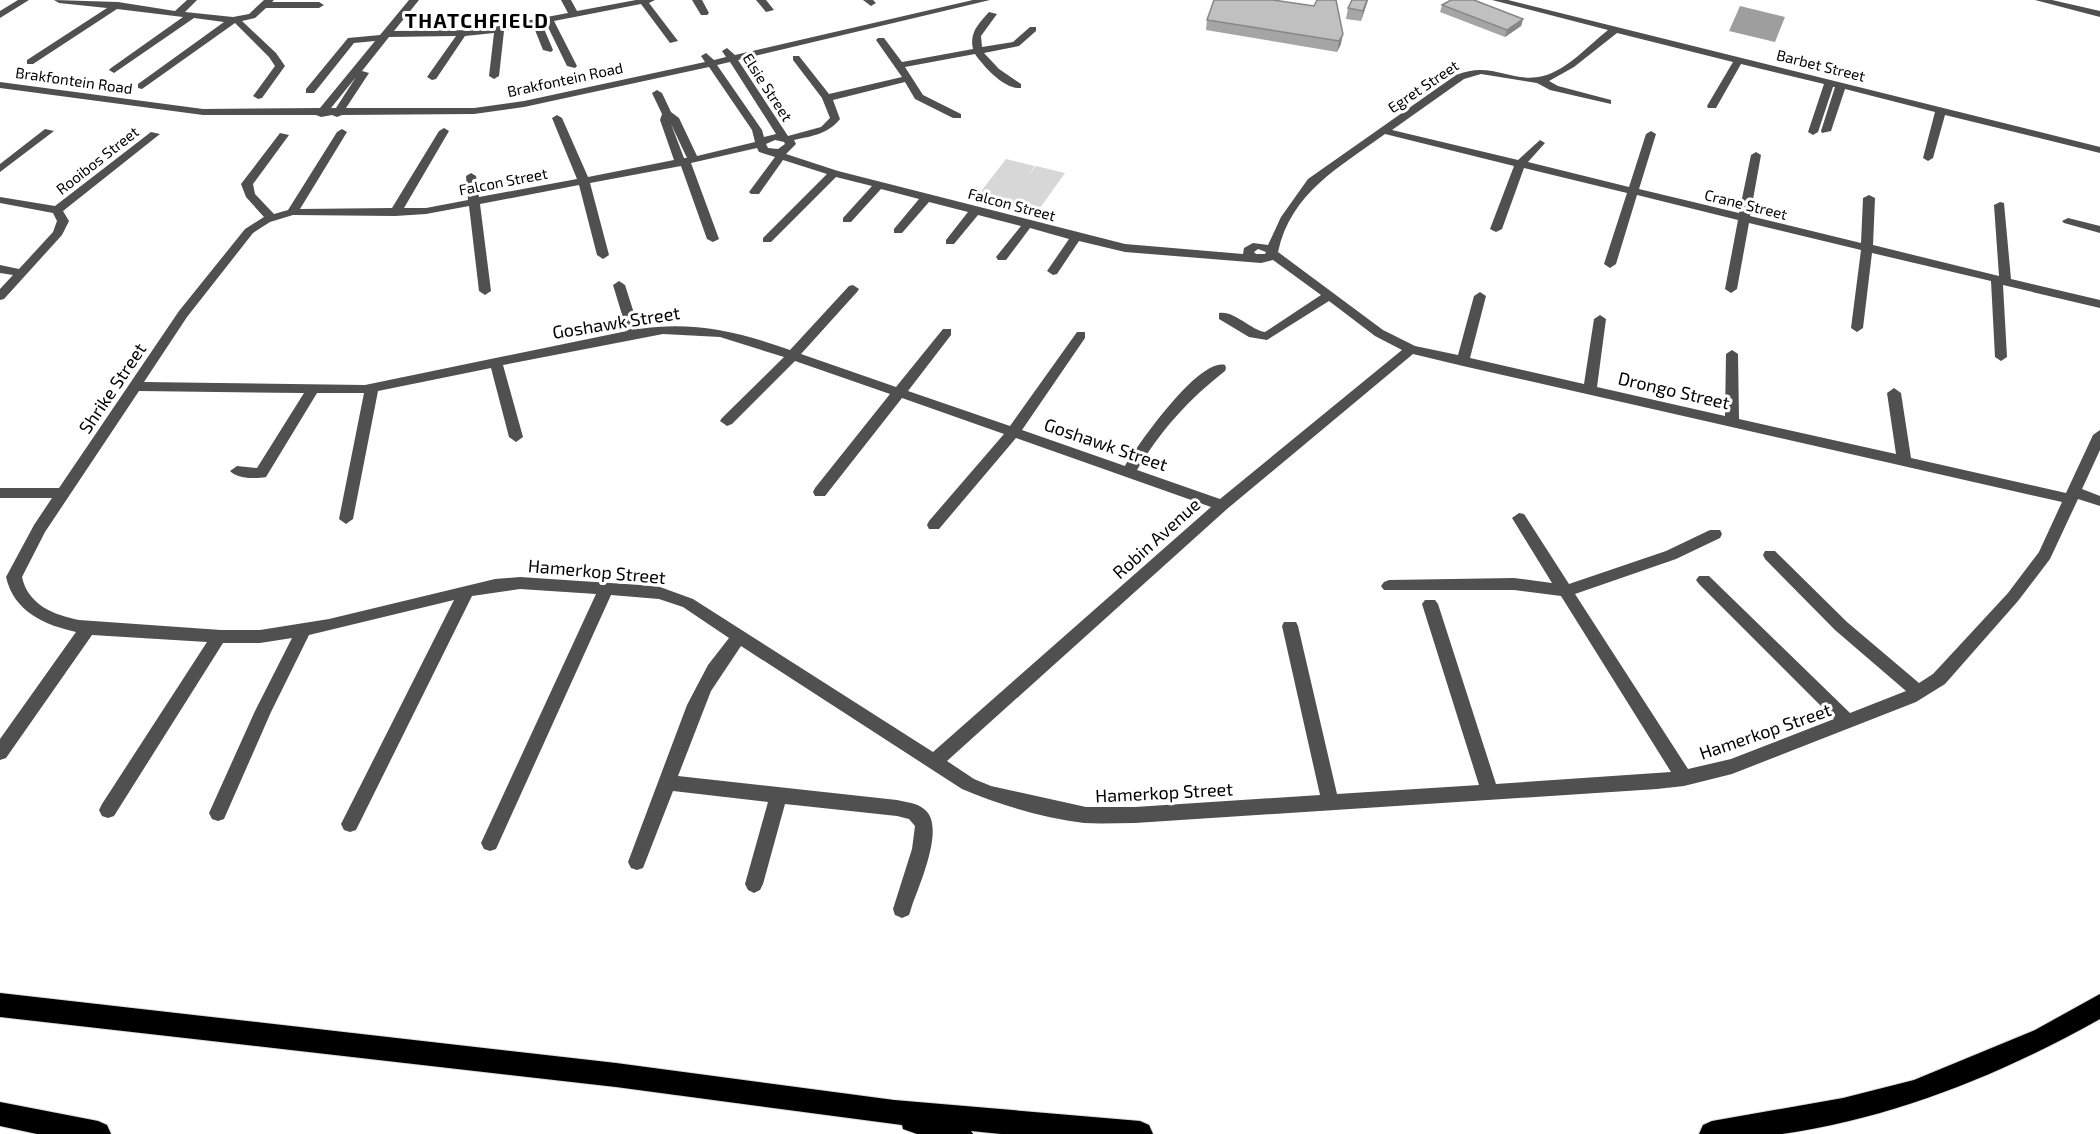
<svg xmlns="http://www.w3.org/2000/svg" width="2100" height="1134" font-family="'Exo 2',sans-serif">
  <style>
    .green { fill: #d7d7d7 }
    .water { fill: #9e9e9e }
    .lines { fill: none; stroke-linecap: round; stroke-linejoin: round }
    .highway-casing { stroke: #dbdbdb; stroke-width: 2 }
    .minor { fill: #505050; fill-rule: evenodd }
    .highway { fill: #000; fill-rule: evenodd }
    .wall { fill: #a5a5a5 }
    .shaded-wall { fill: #868686 }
    .building { fill: #c0c0c0; stroke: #868686; stroke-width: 1.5 }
    .labels { text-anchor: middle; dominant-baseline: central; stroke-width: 6; stroke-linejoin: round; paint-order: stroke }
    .far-street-label { font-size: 15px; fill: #000; stroke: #fff }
    .street-label { font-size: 18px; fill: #000; stroke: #fff }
    .far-district-label { font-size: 20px; font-weight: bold; letter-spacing: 1.5px; fill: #000; stroke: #fff }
  </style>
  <rect width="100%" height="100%" fill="#fff"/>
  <path class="green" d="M 1006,159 L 1035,166 L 1027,177 L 1036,166 L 1065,173 L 1040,208 L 979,194 Z"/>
  <path class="water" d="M 1740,6 L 1785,17 L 1775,42 L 1729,31 Z"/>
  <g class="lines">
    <defs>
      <path id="highway" d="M 0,993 L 616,1063 L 894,1100 L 1140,1121 L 1149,1125 L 1153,1134 L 1001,1134 L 971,1131 L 973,1134 L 917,1134 L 903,1129 L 902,1125 L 616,1087 L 0,1017 Z
        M 2100,994 L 2100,1019 C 2002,1074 1894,1118 1782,1134 C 1756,1134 1726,1134 1699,1134 L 1703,1125 L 1712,1121 L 1843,1098 L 1914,1080 L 2035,1030 Z
        M 0,1102 L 98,1121 L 107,1125 L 111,1134 L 37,1134 L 0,1126 Z"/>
    </defs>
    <use href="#highway" class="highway-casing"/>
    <path class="minor" d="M 18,0 L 29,0 L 0,18 L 0,11 Z
      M 54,0 L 118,2 L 175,11 L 187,0 L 197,0 L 185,12 L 233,17 L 249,14 L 264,0 L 274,0 L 272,2 L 319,2 L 324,5 L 319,8 L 266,8 L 255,18 L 242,21 L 276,53 L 285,66 L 262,98 L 258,99 L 253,96 L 275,66 L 269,57 L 235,23 L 142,89 L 138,88 L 138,84 L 224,22 L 194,18 L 114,73 L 109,70 L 111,68 L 183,17 L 117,9 L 33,64 L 27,64 L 27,60 L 107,8 L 59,3 Z
      M 409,0 L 419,0 L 394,31 L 478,30 L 568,13 L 561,0 L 571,0 L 577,11 L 636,0 L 655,0 L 649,3 L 678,41 L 670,43 L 641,4 L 554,21 L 577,66 L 575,68 L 567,66 L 546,23 L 542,24 L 553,50 L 551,52 L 543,50 L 533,25 L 504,31 L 499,76 L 494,79 L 489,76 L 494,33 L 465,36 L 436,79 L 432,80 L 427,77 L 456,36 L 389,37 L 362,71 L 369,73 L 346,108 L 474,108 L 524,101 L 705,62 L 701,56 L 706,53 L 714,60 L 726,57 L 722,51 L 727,48 L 735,55 L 973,0 L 990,0 L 738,60 L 788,136 L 821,127 L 830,118 L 822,98 L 793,60 L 793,56 L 799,56 L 829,94 L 902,77 L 876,40 L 878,38 L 884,38 L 902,62 L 973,49 C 969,33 979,23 989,12 L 997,14 L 981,36 L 982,47 L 1013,42 L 1030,27 L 1036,27 L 1036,31 L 1019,46 L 984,53 L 999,69 L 1021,84 L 1021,88 C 1005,90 984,67 975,54 L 905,67 L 923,95 L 961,114 L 961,118 L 953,118 L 915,99 L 905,82 L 833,100 L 840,119 C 828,134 812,136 794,140 L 796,144 L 786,154 L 838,171 L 1125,244 L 1243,254 L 1244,248 L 1253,243 L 1268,245 L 1281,217 L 1308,179 L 1456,75 C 1492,60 1512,84 1543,76 C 1567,70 1589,45 1608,30 L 1492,0 L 1508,0 L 2100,147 L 2100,153 L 1945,115 L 1933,158 L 1928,161 L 1923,158 L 1935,112 L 1845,89 L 1831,131 L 1822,133 L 1821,131 L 1835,87 L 1833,87 L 1818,132 L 1813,135 L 1808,132 L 1824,84 L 1741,64 L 1716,108 L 1708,108 L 1707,106 L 1733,62 L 1617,33 L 1574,67 L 1549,81 L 1558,86 L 1611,100 L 1611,104 L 1550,90 L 1537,83 L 1481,74 L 1464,79 L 1392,130 L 1518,160 L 1540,140 L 1545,143 L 1528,162 L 1629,187 L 1646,134 L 1651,131 L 1656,134 L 1639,189 L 1739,213 L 1751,155 L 1756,152 L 1761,155 L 1750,216 L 1861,243 L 1863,198 L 1869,195 L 1875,198 L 1873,245 L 1999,276 L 1994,205 L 2000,202 L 2004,203 L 2011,279 L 2100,300 L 2100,308 L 2003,285 L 2007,357 L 2001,361 L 1995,357 L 1991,281 L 1872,253 L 1863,328 L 1857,332 L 1851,328 L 1861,250 L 1749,223 L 1737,289 L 1731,293 L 1725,289 L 1738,220 L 1637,195 L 1616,264 L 1610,268 L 1604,264 L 1627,193 L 1524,168 L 1502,229 L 1496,232 L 1490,229 L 1514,166 L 1385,134 C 1340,167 1291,192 1278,252 L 1383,330 L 1415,346 L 1458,355 L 1474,296 L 1480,292 L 1486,296 L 1470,358 L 1584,384 L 1594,319 L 1600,315 L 1606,319 L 1597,387 L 1725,416 L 1726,354 L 1732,350 L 1738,354 L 1739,419 L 1896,454 L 1887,393 L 1894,388 L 1901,393 L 1911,458 L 2066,493 L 2093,435 L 2100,430 L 2100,450 L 2082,489 L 2100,496 L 2100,506 L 2078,499 L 2050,559 L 2018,601 L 1945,684 L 1916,702 L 1732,774 L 1684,786 L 1657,789 L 1135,823 C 1118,823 1100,824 1084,823 C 1043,818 1000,805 962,789 L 741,646 L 711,691 L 678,776 L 897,800 C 906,802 917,803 924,809 C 947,826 918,887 911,909 L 909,915 L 902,918 L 895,915 L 893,909 L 912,849 L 915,826 L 909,819 L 897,816 L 785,804 L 763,884 L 760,890 L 754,893 L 748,890 L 745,884 L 768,802 L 673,791 L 643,868 L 637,870 L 631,868 L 628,862 L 687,705 L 708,665 L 729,638 L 683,607 L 659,599 L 611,595 L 496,849 L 490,851 L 484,849 L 481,843 L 596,594 L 520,589 L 472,596 L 356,830 L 350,832 L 344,830 L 341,824 L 454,600 L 309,635 L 271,712 L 224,819 L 218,821 L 212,819 L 209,813 L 255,711 L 292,638 L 260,643 L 223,643 L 114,816 L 108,818 L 102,816 L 99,810 L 102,804 L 207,642 L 92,635 L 6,758 L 0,760 L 0,739 L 76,632 C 45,625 14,612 6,577 L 34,525 L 52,498 L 0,498 L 0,488 L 59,488 L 179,311 L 245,229 L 264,217 L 246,197 L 241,184 L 280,133 L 289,135 L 253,184 L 255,194 L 274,214 L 288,210 L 337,132 L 342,129 L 347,132 L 300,209 L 392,208 L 439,131 L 444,128 L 449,131 L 404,208 L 426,208 L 468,200 L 466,176 L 471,173 L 476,176 L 479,197 L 577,179 L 552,118 L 557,115 L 562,118 L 588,177 L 674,160 L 660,120 L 662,114 L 652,93 L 657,90 L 662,93 L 671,112 L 679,118 L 697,156 L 755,142 L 752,130 L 709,67 L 524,107 L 474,114 L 342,115 L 337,117 L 332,115 L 321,117 L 316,115 L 203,115 L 0,88 L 0,82 L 203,109 L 320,108 L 375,41 L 354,43 L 314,93 L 306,93 L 306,89 L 348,38 L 380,35 ZM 730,62 L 776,134 L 764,137 L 762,130 L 717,65 ZM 356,77 L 336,108 L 331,108 ZM 671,124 L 687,158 L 684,158 ZM 775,140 L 784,142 L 785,144 L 778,149 L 768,148 L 766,144 ZM 757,148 L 759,152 L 775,157 L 749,192 L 751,194 L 759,194 L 783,160 L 827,174 L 763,238 L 763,242 L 771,242 L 836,177 L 872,186 L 843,218 L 843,222 L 851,222 L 881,189 L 919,199 L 894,229 L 894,233 L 902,233 L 929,202 L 968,212 L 946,240 L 946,244 L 954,244 L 978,215 L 1021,226 L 996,257 L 998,260 L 1006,260 L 1030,228 L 1069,239 L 1047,271 L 1053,275 L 1057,274 L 1079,241 L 1125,252 L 1261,263 L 1273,260 L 1321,295 L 1265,332 C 1249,329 1234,310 1219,313 L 1219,319 L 1249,337 L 1267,340 L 1329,301 L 1375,336 L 1402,350 L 1220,499 L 1137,470 C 1161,430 1188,400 1225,371 L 1226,368 L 1225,365 C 1198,358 1138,445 1125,466 L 1022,430 L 1085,338 L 1085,332 L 1077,332 L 1010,426 L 908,391 L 951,335 L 951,329 L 943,329 L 896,387 L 801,354 L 857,292 L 859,289 L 853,285 L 849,286 L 790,350 C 740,332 693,321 639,329 L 625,285 L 619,281 L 613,285 L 627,331 L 365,385 L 144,382 L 187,317 L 253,233 L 270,222 L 293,215 L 395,216 L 426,214 L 469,206 L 479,291 L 485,295 L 491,291 L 480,204 L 579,185 L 597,255 L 603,259 L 609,255 L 590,183 L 681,166 L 707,239 L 713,242 L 719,239 L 691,163 ZM 1258,249 L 1266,252 L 1265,254 L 1256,254 L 1254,252 ZM 663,334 L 720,337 L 784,357 L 722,418 L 720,421 L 727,426 L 732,424 L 795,361 L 890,394 L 815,488 L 813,492 L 815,496 L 825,496 L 902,398 L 1004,434 L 929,521 L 927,525 L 929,529 L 939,529 L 1016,438 L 1211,507 L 933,752 L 693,599 L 660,587 L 640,585 L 520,577 L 495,579 L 329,619 L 260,630 L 221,630 L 79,620 C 54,615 28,605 22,577 L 45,532 L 139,391 L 304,393 L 257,468 L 237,466 L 230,471 C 237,479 256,479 266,477 L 317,393 L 364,393 L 339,519 L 346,524 L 353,519 L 378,391 L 491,368 L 509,437 L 516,442 L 523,437 L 503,365 ZM 1413,354 L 1463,366 L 2062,502 L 2039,552 L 2008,593 L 1933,674 L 1919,683 L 1847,622 L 1775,551 L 1765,551 L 1763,555 L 1765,559 L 1835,630 L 1906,691 L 1850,713 L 1709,576 L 1699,576 L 1696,580 L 1699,584 L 1834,719 L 1731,759 L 1688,769 L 1575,594 L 1676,559 L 1720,538 L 1722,534 L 1720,530 L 1710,530 L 1666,551 L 1569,584 L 1524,514 L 1519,513 L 1512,518 L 1552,583 L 1514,578 L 1389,580 L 1384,582 L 1381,586 L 1384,590 L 1514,590 L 1561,596 L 1671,772 L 1496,784 L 1438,604 L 1435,600 L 1425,600 L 1422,604 L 1479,785 L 1337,794 L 1298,626 L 1296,622 L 1284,622 L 1282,626 L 1320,795 L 1135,807 L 1086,807 L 991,786 L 974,779 L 947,761 L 1227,509 Z
      M 692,0 L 702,0 L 709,13 L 707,15 L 701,15 Z
      M 756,0 L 766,0 L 774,10 L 766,12 Z
      M 863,0 L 873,0 L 876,3 L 871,6 Z
      M 2035,0 L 2052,0 L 2100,11 L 2100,17 Z
      M 45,129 L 54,131 L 0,172 L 0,164 Z
      M 151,132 L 160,134 L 63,211 L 69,221 L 62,235 L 4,299 L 0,300 L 0,289 L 13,275 L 0,273 L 0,265 L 19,269 L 53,232 L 57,221 L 53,213 L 0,203 L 0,197 L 55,206 Z
      M 2068,218 L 2100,226 L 2100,233 L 2064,223 L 2062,221 Z"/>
    <use href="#highway" class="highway"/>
  </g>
  <path class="wall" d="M 1352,0 L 1368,0 L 1361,21 L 1346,19 L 1348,8 Z
    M 1442,5 L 1523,19 L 1521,26 L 1505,37 L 1440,12 Z
    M 1314,6 L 1341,44 L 1337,52 L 1206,30 L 1207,20 Z"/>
  <path class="shaded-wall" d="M 1367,0 L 1368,0 L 1361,21 L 1363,11 Z
    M 1523,19 L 1521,26 L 1505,37 L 1507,30 Z
    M 1343,34 L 1341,44 L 1337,52 L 1339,41 Z"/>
  <path class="building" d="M 1214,0 L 1273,0 L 1314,6 L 1317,0 L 1336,0 L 1343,34 L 1339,41 L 1207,20 Z
    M 1352,0 L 1367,0 L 1363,11 L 1348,8 Z
    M 1451,0 L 1474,0 L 1523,19 L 1507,30 L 1442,5 Z"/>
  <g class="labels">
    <g class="far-street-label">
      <text transform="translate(1821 65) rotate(14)">Barbet Street</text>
      <text transform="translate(565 79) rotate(-12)">Brakfontein Road</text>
      <text transform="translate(74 80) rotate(8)">Brakfontein Road</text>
      <text transform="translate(1423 86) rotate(-34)">Egret Street</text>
      <text transform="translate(768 87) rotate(57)">Elsie Street</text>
      <text transform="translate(97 160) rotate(-38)">Rooibos Street</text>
      <text transform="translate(503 181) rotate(-11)">Falcon Street</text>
      <text transform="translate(1012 204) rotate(15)">Falcon Street</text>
      <text transform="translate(1746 204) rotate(14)">Crane Street</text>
    </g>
    <g class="street-label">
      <text transform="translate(616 322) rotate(-9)">Goshawk Street</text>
      <text transform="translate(112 388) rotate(-56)">Shrike Street</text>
      <text transform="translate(1674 390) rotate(13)">Drongo Street</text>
      <text transform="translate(1106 444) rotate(19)">Goshawk Street</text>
      <text transform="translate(1156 538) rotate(-42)">Robin Avenue</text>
      <text transform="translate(597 571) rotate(5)">Hamerkop Street</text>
      <text transform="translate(1765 731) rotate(-19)">Hamerkop Street</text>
      <text transform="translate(1164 792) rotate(-3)">Hamerkop Street</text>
    </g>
    <g class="far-district-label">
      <text x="477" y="20">THATCHFIELD</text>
    </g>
  </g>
</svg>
